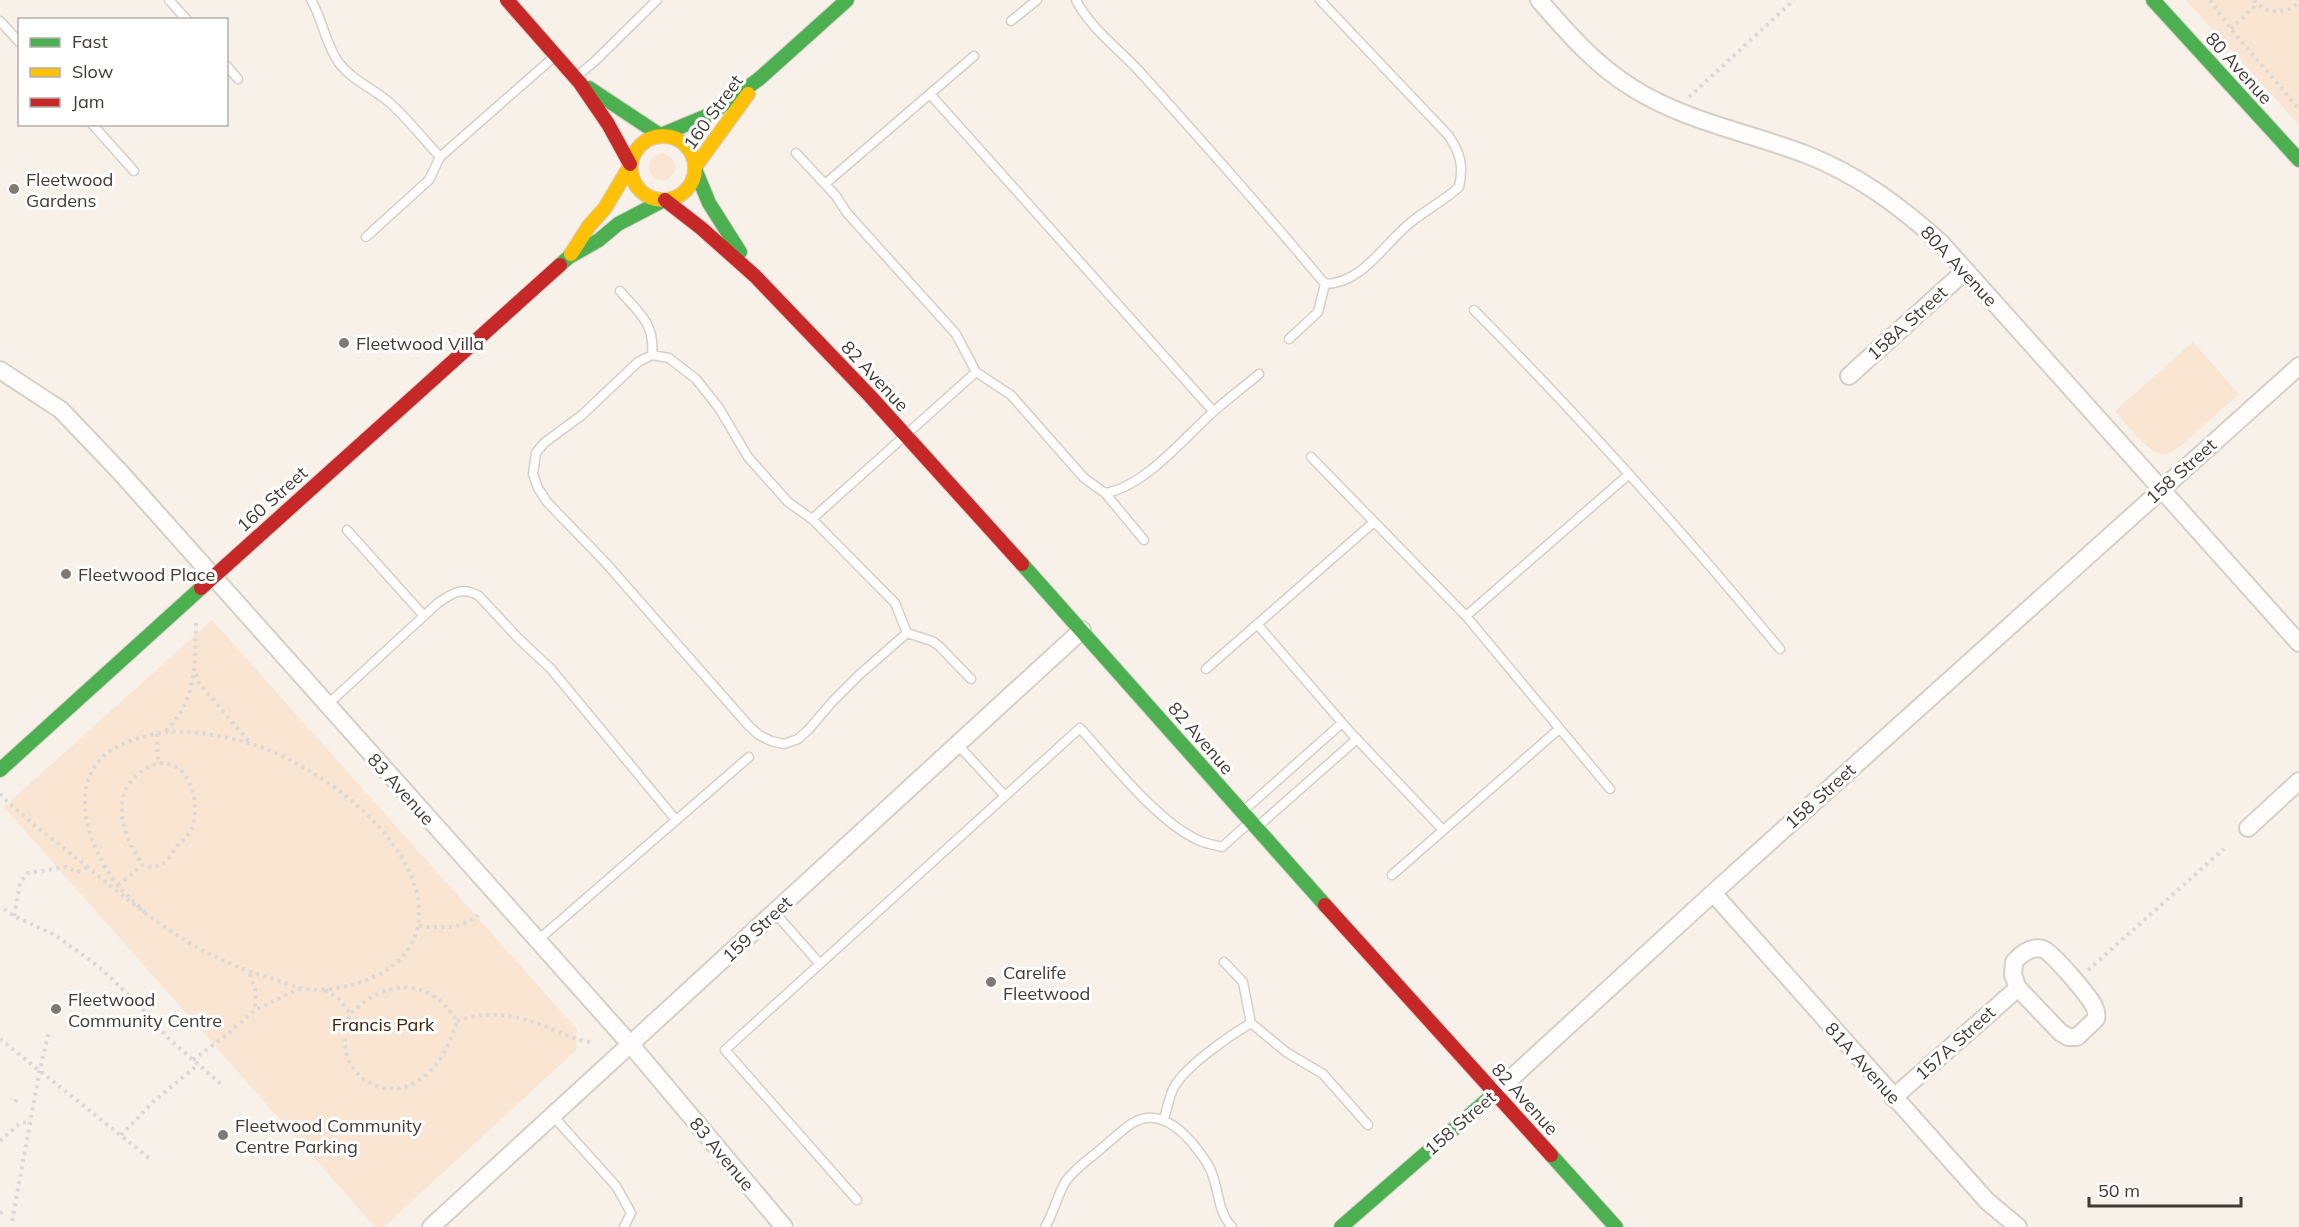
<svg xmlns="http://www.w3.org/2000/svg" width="2299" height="1227" font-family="Mulish,sans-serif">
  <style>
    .green { fill: #f9e5d1 }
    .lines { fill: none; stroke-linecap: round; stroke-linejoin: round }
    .lane-casing { stroke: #d5cfc8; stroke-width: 11 }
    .street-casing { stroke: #d5cfc8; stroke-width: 20 }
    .fast-casing { stroke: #d5cfc8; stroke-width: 16 }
    .slow-casing { stroke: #d5cfc8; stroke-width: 16 }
    .jam-casing { stroke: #d5cfc8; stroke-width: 16 }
    .path { stroke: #dbd9d7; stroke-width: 4; stroke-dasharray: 3 4.5; stroke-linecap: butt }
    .lane { stroke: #fefdfc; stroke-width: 8 }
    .street { stroke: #fefdfc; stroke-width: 16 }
    .fast { stroke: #4caf50; stroke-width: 14 }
    .slow { stroke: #ffc107; stroke-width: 14 }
    .jam { stroke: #c62828; stroke-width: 14 }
    .poi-dot { fill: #817a73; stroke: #fff; stroke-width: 2 }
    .labels { text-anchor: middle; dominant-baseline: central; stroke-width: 6; stroke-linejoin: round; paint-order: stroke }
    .street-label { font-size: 18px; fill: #423a33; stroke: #fff }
    .poi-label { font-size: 18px; fill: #423a33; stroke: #fff; text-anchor: start }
    .park-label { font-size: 18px; fill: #3d2200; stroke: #fff }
  </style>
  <rect width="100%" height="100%" fill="#f7f1ea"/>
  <path class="green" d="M 2186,0 L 2299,0 L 2299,125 Z
    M649 167a13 13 0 1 1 26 0a13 13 0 1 1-26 0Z
    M 2193,342 L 2239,394 L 2182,445 C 2177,448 2171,453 2165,454 C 2148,455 2126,423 2115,411 Z
    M 212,620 L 577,1029 L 576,1050 L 384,1227 L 375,1227 L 4,807 Z"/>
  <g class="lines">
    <defs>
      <path id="lane" d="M 169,0 L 187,20
        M 311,0 C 323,20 325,44 339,63 C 353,81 373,88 390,103 C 408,119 423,139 440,157
        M 1076,0 C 1090,28 1119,49 1140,72 C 1203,142 1265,212 1325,284
        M 0,21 L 20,43
        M 1011,21 L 1037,0
        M 226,65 L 238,79
        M 577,76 L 594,62 L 657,0
        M 930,94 L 1213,411
        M 92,124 L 134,171
        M 796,153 L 836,196 L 847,213 L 956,334 L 976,372 L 1011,395 L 1084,478 L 1105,493 L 1144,540
        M 825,184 L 974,56
        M 366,237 L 429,180 L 440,157 L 555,56
        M 620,291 C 639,313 655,323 652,355
        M 1474,310 C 1581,418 1683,532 1780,649
        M 1289,339 L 1318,312 L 1325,284 C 1363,283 1383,245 1410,223 C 1425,210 1444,201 1459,187 C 1464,166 1460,152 1448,135 L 1320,0
        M 652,355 L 669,358 L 696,379 L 719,408 L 748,457 L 788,502 L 812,519 L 895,603 L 907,633 L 859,675 L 833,701 L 809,729 L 798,739 L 784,744 L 771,741 L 759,735 L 749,726 L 605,562 L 547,502 L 538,488 L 533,474 L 536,453 L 544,443 L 582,415 L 638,362 Z
        M 1311,457 L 1466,616 L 1610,789
        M 1105,493 C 1144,487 1183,439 1212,413 C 1227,399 1244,387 1259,374
        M 812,519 L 976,372
        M 347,530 L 424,616
        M 1466,616 L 1628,475
        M 1257,624 L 1351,733 L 1443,830
        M 907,633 L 932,641 L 939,646 L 971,679
        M 1206,669 L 1374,522
        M 327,705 L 438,603 C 452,593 463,586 479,596 L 518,638 L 551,669 L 676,820
        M 958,745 L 1005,796
        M 1242,812 L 1342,723
        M 1256,828 L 1357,739
        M 1392,875 L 1559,729
        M 775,913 L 820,964
        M 537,941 L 749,757
        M 1224,962 L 1243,982 L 1251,1023 L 1286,1052 L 1323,1074 L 1368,1125
        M 553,1116 L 616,1186 L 631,1213 L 624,1227
        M 1164,1119 C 1167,1109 1169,1097 1174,1087 C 1187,1065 1229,1036 1251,1023
        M 857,1200 L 725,1050 L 1080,728 C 1111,762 1158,823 1200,841 C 1207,844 1215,845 1222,847 L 1250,822
        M 1045,1227 C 1054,1213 1057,1195 1066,1181 C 1075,1168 1091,1158 1103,1147 C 1113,1139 1122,1130 1131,1124 C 1163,1103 1192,1140 1207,1163 C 1220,1183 1215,1209 1232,1227"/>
      <path id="street" d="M 1539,0 C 1567,32 1594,64 1631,87 C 1684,121 1747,132 1805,154 C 1857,174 1900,206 1941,243 L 2299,643
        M 0,370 L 61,410 L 121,473 L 631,1045 L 784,1227
        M 1849,376 L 1965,271
        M 2248,828 L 2299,781
        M 1713,893 L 1987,1201 L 2018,1227
        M 1495,1093 L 1713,893 L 2299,366
        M 1893,1098 L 2018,988 L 2060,1032 L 2068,1037 L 2077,1037 L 2096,1019 C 2097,1014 2096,1010 2094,1006 C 2088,995 2053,953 2043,949 C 2031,946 2021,954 2014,962 L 2013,975 L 2018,988
        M 431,1227 L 1082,630"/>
      <path id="fast" d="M 2153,0 L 2299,160
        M 589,88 L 660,135
        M 661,135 L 709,115 L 759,79 L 847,0
        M 695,169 L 709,203 L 740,252
        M 560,265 L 569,257 L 599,240 L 618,224 L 664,200
        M 1022,564 L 1325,905
        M 0,770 L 201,588
        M 1551,1155 L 1616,1227
        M 1341,1227 L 1495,1093"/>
      <path id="slow" d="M631 168a32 32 0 1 1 64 0a32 32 0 1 1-64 0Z
        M 695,167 L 748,94
        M 571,254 L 589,226 L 605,208 L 630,166"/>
      <path id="jam" d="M 507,0 L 580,83 L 608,124 L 630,164
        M 665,200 L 701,228 L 755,276 L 870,396 L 1022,564
        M 201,588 L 560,265
        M 1325,905 L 1551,1155"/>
    </defs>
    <use href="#lane" class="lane-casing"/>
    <use href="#street" class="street-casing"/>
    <use href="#fast" class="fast-casing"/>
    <use href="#slow" class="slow-casing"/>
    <use href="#jam" class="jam-casing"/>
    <path class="path" d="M 2210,0 L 2231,29 L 2299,109
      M 2254,0 C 2265,15 2286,15 2299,2
      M 2231,29 L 2257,4
      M 1689,97 L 1794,0
      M 196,674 L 199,683 L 250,743
      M 166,731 C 198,698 195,663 196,621
      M 157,734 L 158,763
      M 0,794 C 27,822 60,844 90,869 C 150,918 198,958 274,979 C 283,982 292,986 301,988 C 324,993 355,986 376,976 C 403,963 420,941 419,910 C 416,835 314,762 248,743 C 223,736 192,730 166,732 C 155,733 143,737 133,740 C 67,761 79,827 109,873 C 119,889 133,901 147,914
      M 118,885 L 143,865 C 158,872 168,861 175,849 C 179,842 186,839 190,832 C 200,813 195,776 174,766 C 163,761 155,763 145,769 C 107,793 122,835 143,865
      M 4,909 L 14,916 L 55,935 L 98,966 L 135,1001 L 170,1040 L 222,1085
      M 14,916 L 20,883 L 28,873 L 66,867 L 77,872 L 88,867
      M 419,926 C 441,928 460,930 478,915
      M 2088,970 L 2224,849
      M 250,974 L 255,990 L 255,1009
      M 325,990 L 339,999 L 350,1014 C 347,1024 344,1035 345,1046 C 349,1083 392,1101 421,1079 C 441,1065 450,1043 457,1021 C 428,976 386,979 350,1014
      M 457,1021 C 484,1011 512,1014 539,1024 C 556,1030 573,1040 591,1042
      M 0,1039 L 149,1158
      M 193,1060 L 229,1033 L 255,1010 L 301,988
      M 15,1102 L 19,1096
      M 121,1135 L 154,1101 L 199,1064
      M 0,1141 L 20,1123 L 31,1122
      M 0,1213 L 3,1211
      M 12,1221 L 40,1069 L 49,1032"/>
    <use href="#lane" class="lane"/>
    <use href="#street" class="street"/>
    <use href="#fast" class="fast"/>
    <use href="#slow" class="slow"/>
    <use href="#jam" class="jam"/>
  </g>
  <g class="poi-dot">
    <circle cx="14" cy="189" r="6"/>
    <circle cx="344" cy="343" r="6"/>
    <circle cx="66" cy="574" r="6"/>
    <circle cx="991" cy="982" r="6"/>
    <circle cx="56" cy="1009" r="6"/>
    <circle cx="223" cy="1135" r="6"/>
  </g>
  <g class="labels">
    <g class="street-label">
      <text transform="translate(2239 68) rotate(48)">80 Avenue</text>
      <text transform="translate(713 112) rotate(-54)">160 Street</text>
      <text transform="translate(1959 266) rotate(47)">80A Avenue</text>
      <text transform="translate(1907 323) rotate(-42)">158A Street</text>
      <text transform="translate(875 376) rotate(47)">82 Avenue</text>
      <text transform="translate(2181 471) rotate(-42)">158 Street</text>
      <text transform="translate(272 499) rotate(-42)">160 Street</text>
      <text transform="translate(1201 738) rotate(49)">82 Avenue</text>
      <text transform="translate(401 789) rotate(48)">83 Avenue</text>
      <text transform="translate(1820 796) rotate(-42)">158 Street</text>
      <text transform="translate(757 929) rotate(-43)">159 Street</text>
      <text transform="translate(1955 1043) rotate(-42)">157A Street</text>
      <text transform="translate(1863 1063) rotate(48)">81A Avenue</text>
      <text transform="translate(1525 1099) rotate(48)">82 Avenue</text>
      <text transform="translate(1460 1123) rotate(-41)">158 Street</text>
      <text transform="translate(722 1154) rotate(50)">83 Avenue</text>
    </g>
    <g class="poi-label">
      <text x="26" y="179">Fleetwood<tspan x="26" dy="21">Gardens</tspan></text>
      <text x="356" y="343">Fleetwood Villa</text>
      <text x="78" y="574">Fleetwood Place</text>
      <text x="1003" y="972">Carelife<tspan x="1003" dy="21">Fleetwood</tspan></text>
      <text x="68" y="999">Fleetwood<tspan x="68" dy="21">Community Centre</tspan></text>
      <text x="235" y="1125">Fleetwood Community<tspan x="235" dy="21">Centre Parking</tspan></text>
    </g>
    <g class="park-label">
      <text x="383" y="1024">Francis Park</text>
    </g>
  </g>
  <rect x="18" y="18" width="210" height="108" fill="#ffffff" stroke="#b3b0ad" stroke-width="1.5"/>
  <rect x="30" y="38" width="30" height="9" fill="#4caf50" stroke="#b3b0ad" stroke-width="1.5"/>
  <text x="72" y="48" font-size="18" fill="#423a33">Fast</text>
  <rect x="30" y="68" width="30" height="9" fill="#ffc107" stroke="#b3b0ad" stroke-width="1.5"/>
  <text x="72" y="78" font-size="18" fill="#423a33">Slow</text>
  <rect x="30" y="98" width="30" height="9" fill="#c62828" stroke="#b3b0ad" stroke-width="1.5"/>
  <text x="72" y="108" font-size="18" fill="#423a33">Jam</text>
  <path d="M2089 1197v9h152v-9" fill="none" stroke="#423a33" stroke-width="3"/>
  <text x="2098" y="1197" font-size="18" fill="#423a33" stroke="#ffffff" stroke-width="4.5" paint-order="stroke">50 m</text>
</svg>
